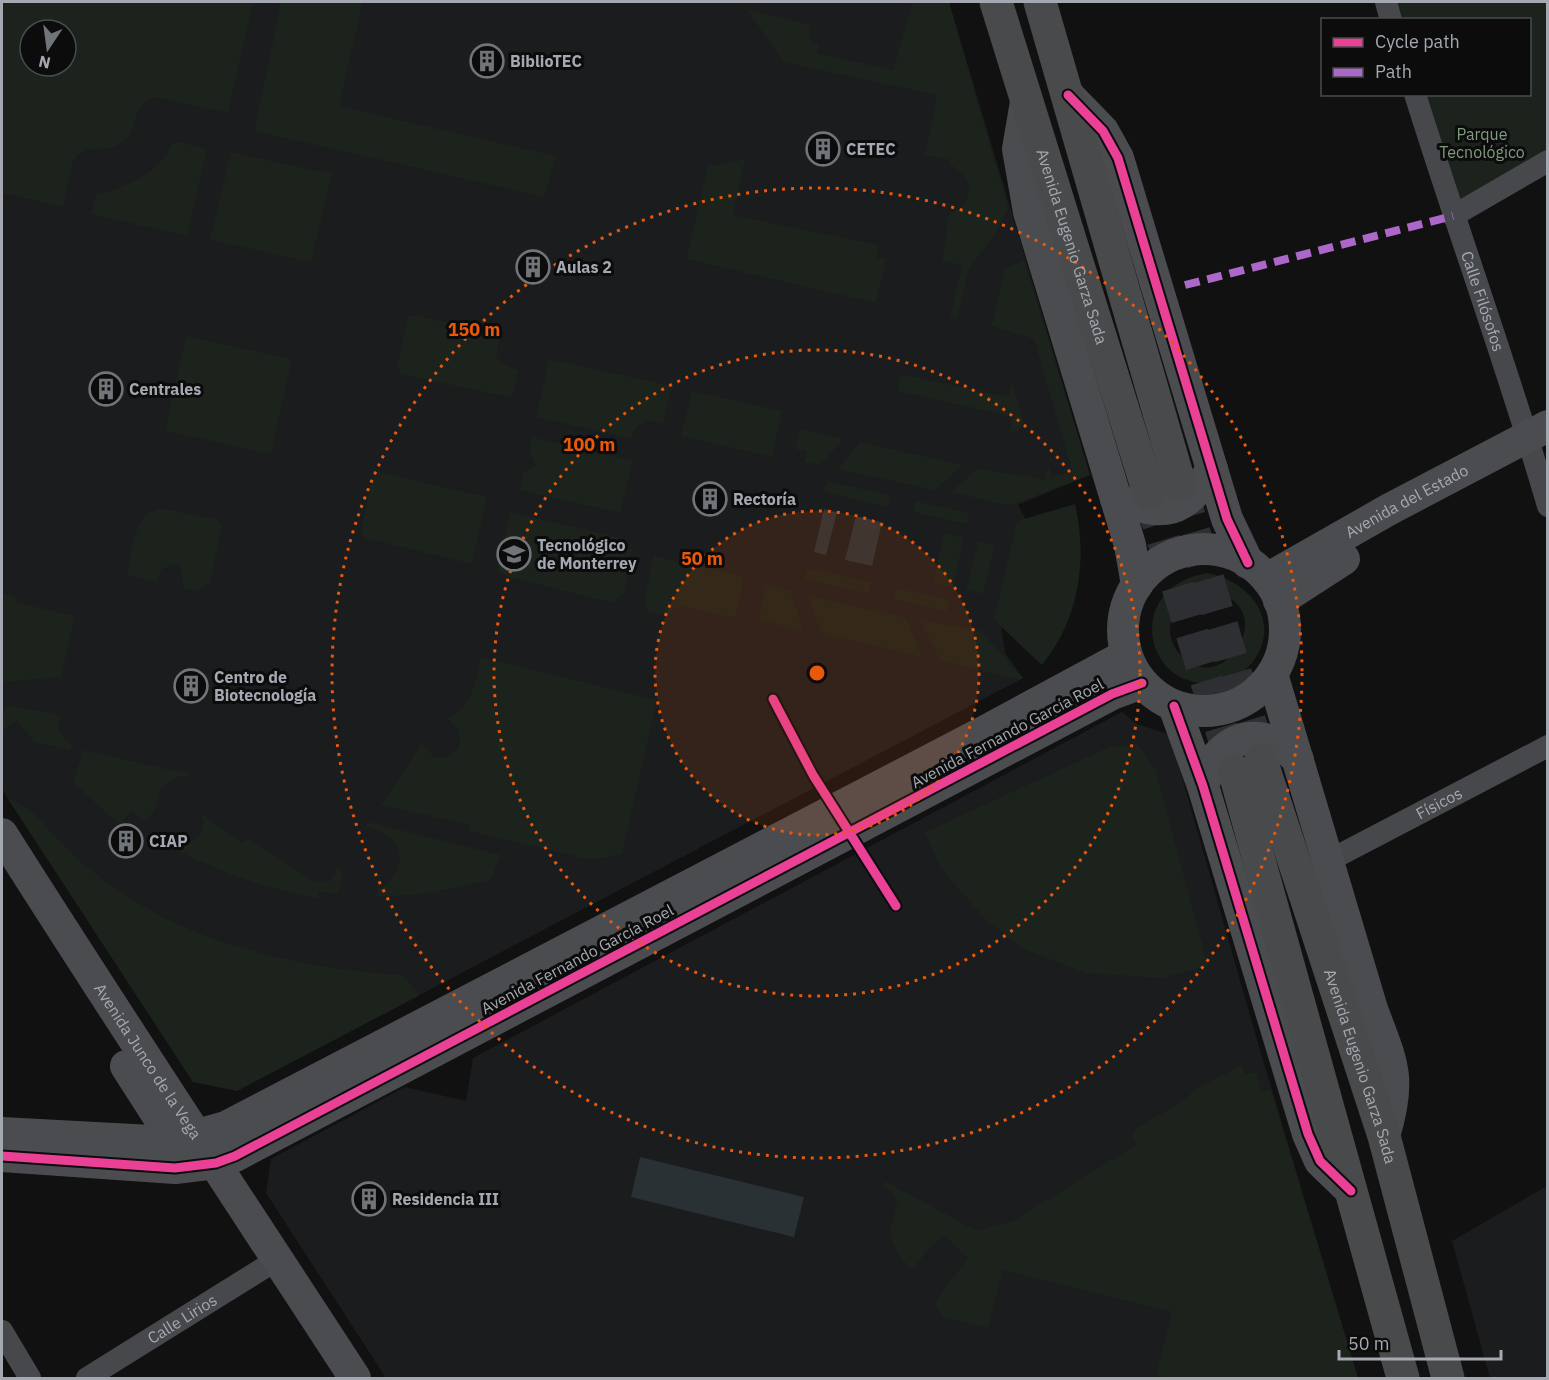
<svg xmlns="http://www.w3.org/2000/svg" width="1549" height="1380" font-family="'IBM Plex Sans',sans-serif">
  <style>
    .built { fill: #1b1c1d; fill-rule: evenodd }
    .green { fill: #1c221c; fill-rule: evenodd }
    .water { fill: #2a3135 }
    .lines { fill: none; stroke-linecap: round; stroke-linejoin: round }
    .highway-tunnel { stroke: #2e2f32; stroke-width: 33; stroke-dasharray: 33 16; stroke-linecap: butt }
    .street { stroke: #46484b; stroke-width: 22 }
    .secondary { stroke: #4a4c4f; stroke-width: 32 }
    .highway { stroke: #494a4b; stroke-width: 33 }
    .quiet { stroke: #ac68c9; stroke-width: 8; stroke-dasharray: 15 8; stroke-linecap: butt }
    .cycleway-casing { stroke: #0c0c0d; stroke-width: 13 }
    .cycleway { stroke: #ea4096; stroke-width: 9 }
    .ring { fill: none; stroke: #e8590c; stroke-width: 3; stroke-dasharray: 3 6 }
    .labels { text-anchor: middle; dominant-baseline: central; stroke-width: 6; stroke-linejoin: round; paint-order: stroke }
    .poi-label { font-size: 16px; font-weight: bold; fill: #a4a9b1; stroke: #0c0c0d; text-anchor: start }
    .park-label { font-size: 16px; fill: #7e9b7d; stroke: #0c0c0d }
    .street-label { font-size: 16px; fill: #a4a9b1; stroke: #0c0c0d }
    .centre { fill: #e8590c; stroke: #0c0c0d; stroke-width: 3 }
    .ring-label { font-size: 18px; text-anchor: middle; font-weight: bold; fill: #e8590c; stroke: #0c0c0d; stroke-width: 6; stroke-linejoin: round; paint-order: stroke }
  </style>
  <rect width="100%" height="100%" fill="#111112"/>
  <path class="built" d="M 2,2 L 949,2 L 1090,475 L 1018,505 L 1025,518 L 1027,545 L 1012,608 L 1001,626 L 1005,653 L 1023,678 L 237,1091 L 193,1082 L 2,789 ZM 30,30 L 66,30 L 66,66 L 30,66 Z
    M 1122,712 L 1137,724 L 1170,735 L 1255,1033 L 1358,1378 L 386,1378 L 266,1193 L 271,1159 L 405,1087 L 466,1101 L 473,1058 Z
    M 1547,1186 L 1547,1378 L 1490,1378 L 1452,1241 Z"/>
  <path class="green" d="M 2,2 L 253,2 L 228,113 L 153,97 C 129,110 141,129 123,142 C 106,155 87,141 73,161 L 63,207 L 2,193 ZM 30,30 L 66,30 L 66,66 L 30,66 Z
    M 281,2 L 363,2 L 339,106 L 556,156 L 544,197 L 254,131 Z
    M 913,2 L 949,2 L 1008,208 L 997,231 L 969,269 L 957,319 L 950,317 L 962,265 L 942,261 L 949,214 L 964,205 C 974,187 967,173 950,165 L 950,160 L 925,155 L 937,95 L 783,62 L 747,10 L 811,25 L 809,35 L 813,43 L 819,45 L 817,53 L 893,70 Z
    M 1388,2 L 1547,2 L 1547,161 L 1453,216 L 1416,95 L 1530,94 L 1530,20 L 1393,19 Z
    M 180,142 L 207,149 L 187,236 L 91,214 L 96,194 C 127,188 158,174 172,144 Z
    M 231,152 L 332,174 L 311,262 L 210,240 Z
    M 745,159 L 733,215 L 879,245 L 876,257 L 886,259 L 876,303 L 686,259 L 708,166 Z
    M 1024,260 L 1090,475 L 1009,506 L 951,492 L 978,468 C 1000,473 1021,474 1044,480 L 1048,465 L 1052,477 L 1072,471 L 1034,339 L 991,326 L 1005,269 Z
    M 414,315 L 500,335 L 496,356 L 503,365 L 518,370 L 512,398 L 401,374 L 397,367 L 408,316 Z
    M 186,336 L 292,359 L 271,454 L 165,431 Z
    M 549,359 L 669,385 L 671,389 L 663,423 L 647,421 L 636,428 L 631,439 L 536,417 Z
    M 901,374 L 1008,397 L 1012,382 L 1024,423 L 1018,431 L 1009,432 L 1013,417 L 898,391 Z
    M 692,391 L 782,411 L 772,457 L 681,436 Z
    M 800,429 L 844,439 L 820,465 L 804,462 L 807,452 L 795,449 Z
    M 532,437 L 633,461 L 620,513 L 519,490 L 523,473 L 536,466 L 529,453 Z
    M 860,442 L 963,465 L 935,490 L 837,469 Z
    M 378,472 L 487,497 L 472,564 L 365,538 L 361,531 L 372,477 Z
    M 827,481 L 890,495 L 888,507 L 824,492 Z
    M 915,501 L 969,513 L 967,524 L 913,512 Z
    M 1075,504 C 1088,560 1079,620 1042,665 L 994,620 L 1017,521 Z
    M 160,508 L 218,520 L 222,526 L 210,583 L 197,591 L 183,588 L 182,570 L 174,564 L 162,569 L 157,582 L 127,575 C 132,551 132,515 160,508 Z
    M 510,512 L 617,537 L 615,545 L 632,549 L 624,593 L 613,603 L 508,577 L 497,570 Z
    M 944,533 L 964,538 L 953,587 L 933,582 Z
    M 978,541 L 995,545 L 983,594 L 966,590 Z
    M 654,556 L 744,576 L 735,618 L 681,606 L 661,615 L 648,612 L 644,599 Z
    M 807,568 L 871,582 L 868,594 L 805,579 Z
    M 1207,573 C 1251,581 1283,623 1252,663 C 1242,675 1227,682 1212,683 C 1144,690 1123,587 1207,573 ZM 1207,591 C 1288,602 1221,706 1178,652 C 1158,625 1178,596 1207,591 Z
    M 765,585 L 791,591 L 803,631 L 759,620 Z
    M 895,588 L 949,599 L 947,611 L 893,599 Z
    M 2,593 L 16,597 L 15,602 L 75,616 L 61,677 L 2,682 Z
    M 808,596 L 905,617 L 923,657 L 821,634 Z
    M 920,620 L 981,631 L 1023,678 L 1020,680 L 939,660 Z
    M 480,657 L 657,700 L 622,854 L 591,860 L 469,831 L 470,825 L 381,805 L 422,743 L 435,758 C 453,758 463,750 459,731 L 447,718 C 470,710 478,679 480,657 Z
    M 7,705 L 60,715 C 57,728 61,737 72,745 L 71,750 L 34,742 L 17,720 L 2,730 L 2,711 Z
    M 1138,745 L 1155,768 L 1208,966 L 1161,978 L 1086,973 L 1025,950 L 987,921 L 941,869 L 925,832 L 1109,747 Z
    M 83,750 L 193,775 L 176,777 L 161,787 L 156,807 L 146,822 L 131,811 L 120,825 L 73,783 Z
    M 6,796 C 15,802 25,807 33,813 C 44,821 52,834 61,843 C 76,859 96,874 114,887 C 196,946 303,968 402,975 L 420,995 L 237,1091 L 193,1082 Z
    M 201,813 L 243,843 L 248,839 L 313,882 L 329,882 L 338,868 L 343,876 L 338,894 L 319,892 L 318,899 C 267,888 219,873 173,848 L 181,834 L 189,843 L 200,835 L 204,822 Z
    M 368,822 L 501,855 L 491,880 L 424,894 L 377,897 L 378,887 L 380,889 C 413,867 402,833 365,827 Z
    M 1242,1065 L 1245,1074 L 1256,1073 L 1262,1092 L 1271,1090 L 1358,1378 L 1168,1378 L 1156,1375 L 1172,1312 L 1003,1270 L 988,1328 L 943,1317 L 934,1303 L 968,1258 L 945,1235 L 928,1249 L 913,1270 C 902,1262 889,1242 891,1228 C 894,1208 905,1201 883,1185 L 885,1181 L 977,1231 L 1015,1220 L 1137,1144 L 1132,1134 L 1138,1127 L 1180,1103 L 1196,1089 Z"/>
  <path class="water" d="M 824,509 L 837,512 L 826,555 L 814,552 Z
    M 856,516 L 882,522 L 872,566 L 845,560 Z
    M 640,1157 L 804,1197 L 794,1237 L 631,1197 Z"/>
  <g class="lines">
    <path class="highway-tunnel" d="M 1180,485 L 1261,760
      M 1149,493 L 1234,770"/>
    <g class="street">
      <path d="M 1386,2 L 1391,20"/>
      <path id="s1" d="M 1415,94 C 1458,232 1508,368 1548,506"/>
      <path d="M 1453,216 L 1548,161"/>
      <path id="s2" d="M 1330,860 L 1548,746"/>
      <path d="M 2,1331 L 30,1378"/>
      <path id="s3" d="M 87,1378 L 278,1259"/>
    </g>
    <g class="secondary">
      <path d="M 1068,95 L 1103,131 L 1118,158 L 1227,519 L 1248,563"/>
      <path d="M 1026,102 L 1018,149 L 1029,212 L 1130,545 L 1137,585"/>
      <path d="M 1116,499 C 1165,517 1184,514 1212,469"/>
      <circle cx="1204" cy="630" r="81"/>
      <path id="s4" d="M 1267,579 L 1388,510 L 1548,426"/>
      <path d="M 1279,601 L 1344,559"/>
      <path d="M 1272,674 L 1372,1009 C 1392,1063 1402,1077 1384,1136"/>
      <path d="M 1174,706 L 1203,786 L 1308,1134 L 1320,1161 L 1351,1191"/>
      <path d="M 1203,786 C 1207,775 1211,761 1220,753 C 1245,728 1276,736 1298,760"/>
      <path id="s5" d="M 2,834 C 117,1016 237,1197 355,1378"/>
      <path d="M 126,1066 L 183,1155"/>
      <path d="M 2,1133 L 151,1141 L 198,1135 L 226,1127 L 980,734 L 1126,655"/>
      <path d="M 2,1156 L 175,1168 L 216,1163 L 235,1156 L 1112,694 L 1142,683"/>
    </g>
    <g class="highway">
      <path id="s6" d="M 996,2 L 1149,493"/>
      <path d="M 1040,2 L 1180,485"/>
      <path id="s7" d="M 1261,760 L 1384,1136 L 1448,1378"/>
      <path d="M 1234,770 L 1403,1378"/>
    </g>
    <path class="quiet" d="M 1185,285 L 1453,216"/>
    <defs>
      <path id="cycleway" d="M 1068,95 L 1103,131 L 1118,158 L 1227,519 L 1248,563
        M 773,699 L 813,775 L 896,906
        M 1174,706 L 1203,786 L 1308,1134 L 1320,1161 L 1351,1191
        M 2,1156 L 175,1168 L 216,1163 L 235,1156 L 1112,694 L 1142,683"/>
    </defs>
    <use href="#cycleway" class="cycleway-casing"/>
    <use href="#cycleway" class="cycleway"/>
  </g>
  <circle cx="817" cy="673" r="162" fill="#e8590c" fill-opacity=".12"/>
  <g class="ring">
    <circle cx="817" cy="673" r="162"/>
    <circle cx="817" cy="673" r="323"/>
    <circle cx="817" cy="673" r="485"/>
  </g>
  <defs>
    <symbol id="building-ring" viewBox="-11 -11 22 22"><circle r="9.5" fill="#0c0c0d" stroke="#717479" stroke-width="1.5"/><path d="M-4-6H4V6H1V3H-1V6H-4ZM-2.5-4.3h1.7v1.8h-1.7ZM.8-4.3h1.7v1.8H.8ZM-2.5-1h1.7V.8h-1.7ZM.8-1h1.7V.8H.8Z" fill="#717479"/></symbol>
    <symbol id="university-ring" viewBox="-11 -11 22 22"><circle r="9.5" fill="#0c0c0d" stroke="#717479" stroke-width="1.5"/><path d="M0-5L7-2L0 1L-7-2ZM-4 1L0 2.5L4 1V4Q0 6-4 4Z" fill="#717479"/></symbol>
  </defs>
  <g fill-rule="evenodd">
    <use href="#building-ring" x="468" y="42" width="38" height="38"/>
    <use href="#building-ring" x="804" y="130" width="38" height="38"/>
    <use href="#building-ring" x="514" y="248" width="38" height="38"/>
    <use href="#building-ring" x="87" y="370" width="38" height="38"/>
    <use href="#building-ring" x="691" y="480" width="38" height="38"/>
    <use href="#university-ring" x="495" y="535" width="38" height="38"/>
    <use href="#building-ring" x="172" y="667" width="38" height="38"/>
    <use href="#building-ring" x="107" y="822" width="38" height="38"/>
    <use href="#building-ring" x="350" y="1180" width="38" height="38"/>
  </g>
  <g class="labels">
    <g class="poi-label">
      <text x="510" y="61">BiblioTEC</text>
      <text x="846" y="149">CETEC</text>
      <text x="556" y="267">Aulas 2</text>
      <text x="129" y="389">Centrales</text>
      <text x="733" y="499">Rectoría</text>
      <text x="537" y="545">Tecnológico<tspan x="537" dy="18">de Monterrey</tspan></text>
      <text x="214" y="677">Centro de<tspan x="214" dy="18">Biotecnología</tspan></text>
      <text x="149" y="841">CIAP</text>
      <text x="392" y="1199">Residencia III</text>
    </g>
    <g class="park-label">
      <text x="1482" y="134">Parque<tspan x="1482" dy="18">Tecnológico</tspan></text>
    </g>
    <g class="street-label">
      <text stroke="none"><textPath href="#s6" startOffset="256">Avenida Eugenio Garza Sada</textPath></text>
      <text stroke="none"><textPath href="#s1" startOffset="218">Calle Filósofos</textPath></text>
      <text stroke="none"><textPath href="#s4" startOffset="160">Avenida del Estado</textPath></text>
      <text transform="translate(1007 733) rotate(-28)">Avenida Fernando García Roel</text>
      <text stroke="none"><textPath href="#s2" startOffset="123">Físicos</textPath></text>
      <text transform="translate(577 959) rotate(-28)">Avenida Fernando García Roel</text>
      <text stroke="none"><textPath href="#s5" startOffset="270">Avenida Junco de la Vega</textPath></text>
      <text stroke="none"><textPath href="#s7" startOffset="322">Avenida Eugenio Garza Sada</textPath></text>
      <text stroke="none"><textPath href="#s3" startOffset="112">Calle Lirios</textPath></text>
    </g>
  </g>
  <circle cx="817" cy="673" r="9" class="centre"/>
  <g class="ring-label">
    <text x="474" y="336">150 m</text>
    <text x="589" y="451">100 m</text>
    <text x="702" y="565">50 m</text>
  </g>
  <rect width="1549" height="1380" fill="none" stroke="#a4a9b1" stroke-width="6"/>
  <rect x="1321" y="18" width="210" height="78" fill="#0c0c0d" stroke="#494b4f" stroke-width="1.5"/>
  <rect x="1333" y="38" width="30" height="9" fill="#ea4096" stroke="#494b4f" stroke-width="1.5"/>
  <text x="1375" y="48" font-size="18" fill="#a4a9b1">Cycle path</text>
  <rect x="1333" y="68" width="30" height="9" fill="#ac68c9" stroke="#494b4f" stroke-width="1.5"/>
  <text x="1375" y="78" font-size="18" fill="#a4a9b1">Path</text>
  <g transform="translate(48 48) rotate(193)"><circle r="28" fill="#0c0c0d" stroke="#494b4f" stroke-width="1.5"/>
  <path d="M0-4.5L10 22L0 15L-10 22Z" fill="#717479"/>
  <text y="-9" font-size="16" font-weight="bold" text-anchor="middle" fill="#a4a9b1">N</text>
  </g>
  <path d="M1339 1350v9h162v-9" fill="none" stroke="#a4a9b1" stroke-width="3"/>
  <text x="1348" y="1350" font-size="18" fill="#a4a9b1" stroke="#0c0c0d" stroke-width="4.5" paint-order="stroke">50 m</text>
</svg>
